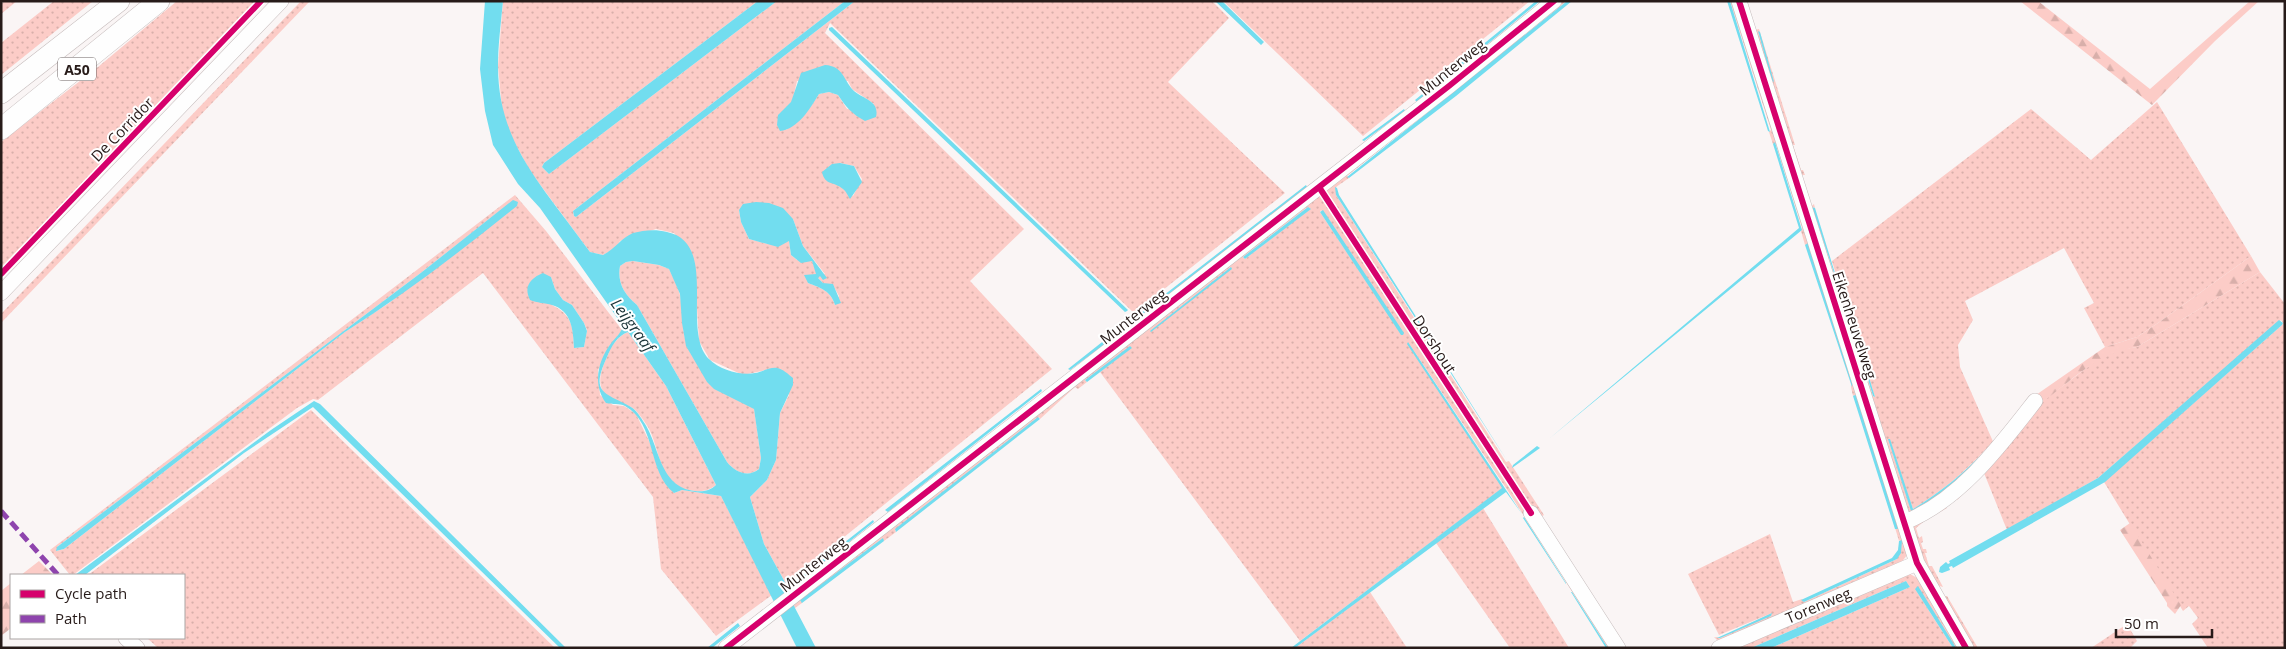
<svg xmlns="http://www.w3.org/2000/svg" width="2286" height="649" font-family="'Open Sans',sans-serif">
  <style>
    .grass { fill: url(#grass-dots); fill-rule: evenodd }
    .forest { fill: url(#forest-firs) }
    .water { fill: #72ddef; fill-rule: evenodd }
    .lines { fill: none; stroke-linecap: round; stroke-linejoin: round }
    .minor-casing { stroke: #c5bcbc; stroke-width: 16 }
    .highway-casing { stroke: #c5bcbc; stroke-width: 22 }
    .minor { stroke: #fefefe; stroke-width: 15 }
    .highway { stroke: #fefefe; stroke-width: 21 }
    .quiet { stroke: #8e44ad; stroke-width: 5; stroke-dasharray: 10 5; stroke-linecap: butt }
    .cycleway-casing { stroke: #fff; stroke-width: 9 }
    .cycleway { stroke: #d6006c; stroke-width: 6 }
    .labels { text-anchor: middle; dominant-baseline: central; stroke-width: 4; stroke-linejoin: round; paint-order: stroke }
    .shield { fill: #fff; stroke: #685f5e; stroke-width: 1 }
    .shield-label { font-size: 14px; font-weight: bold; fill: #271b19 }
    .street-label { font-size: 15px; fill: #271b19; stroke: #fff }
    .water-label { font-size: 16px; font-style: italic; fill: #183135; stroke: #fff }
  </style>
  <defs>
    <pattern id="grass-dots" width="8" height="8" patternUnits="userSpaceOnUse" patternTransform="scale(1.25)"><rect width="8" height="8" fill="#fcccc7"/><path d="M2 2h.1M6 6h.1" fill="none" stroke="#d8afaa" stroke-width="1.8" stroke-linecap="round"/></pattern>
    <pattern id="forest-firs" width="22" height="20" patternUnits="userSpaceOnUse" patternTransform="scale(1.25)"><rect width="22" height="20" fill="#fcccc7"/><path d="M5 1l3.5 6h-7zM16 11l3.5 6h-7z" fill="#d8afaa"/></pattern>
  </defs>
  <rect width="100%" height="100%" fill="#faf5f5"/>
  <path class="grass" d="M 5,1 L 17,1 L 1,14 L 1,4 Z
    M 54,1 L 93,1 L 1,75 L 1,43 Z
    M 177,1 L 256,1 L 1,269 L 1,142 L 98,67 Z
    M 301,1 L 310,1 L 1,323 L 1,314 Z
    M 503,1 L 758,1 L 544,163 L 542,167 L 549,174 L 777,1 L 845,1 L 573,211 L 574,216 L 576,217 L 855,1 L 1212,1 L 1229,18 L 1168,82 L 1285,193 L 1134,313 L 830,23 L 825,33 L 1024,229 L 970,281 L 1052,369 L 786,584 L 764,544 L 750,497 L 767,480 L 776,460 L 780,413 L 789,395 L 775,368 L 743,375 L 710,360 L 699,341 L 694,260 L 674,233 L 656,229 L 620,241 L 616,248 L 603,255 L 590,252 L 530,171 L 510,134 L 502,109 L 498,66 ZM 797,81 L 848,81 L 852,89 L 874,104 L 847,109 L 838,95 L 829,92 L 819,94 C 809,110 801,120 786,130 ZM 840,163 L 854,166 L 862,179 L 853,196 L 841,187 ZM 739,210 L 793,219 L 803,246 L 825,274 L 819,275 L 818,278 L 823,283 L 834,287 L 839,296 L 835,305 C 831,291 821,288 808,283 L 811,276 L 817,274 L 812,261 L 797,260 L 791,255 L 789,241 L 768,244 L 749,239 L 741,222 Z
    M 1223,1 L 1530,1 L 1363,136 Z
    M 1560,1 L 1567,1 L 1347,176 L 1349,178 L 1336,187 L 1336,195 L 1506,462 L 1509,461 L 1544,515 L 1537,519 L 1325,195 L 1325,190 Z
    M 1730,1 L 1733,1 L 1907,555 L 1901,563 L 1718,641 L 1714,637 L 1720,638 L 1772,613 L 1719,635 L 1688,574 L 1770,534 L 1793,602 L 1802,599 L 1804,602 L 1897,559 L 1900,540 L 1899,541 L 1855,395 L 1853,396 L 1851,387 L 1852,383 L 1808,244 L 1805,245 L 1801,231 L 1802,228 L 1776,144 L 1773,144 L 1769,132 L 1771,130 Z
    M 1759,29 L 1795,145 L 1793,145 L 1801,170 L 1803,170 L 1805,175 L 1801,175 L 1755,30 Z
    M 2157,102 L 2251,256 L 2158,323 L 2137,337 L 2105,347 L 2084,308 L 2094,303 L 2064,248 L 1965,301 L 1973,320 L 1958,345 L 1960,367 L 1995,446 L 1952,491 L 1918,513 L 1914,515 L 1906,512 L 1809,208 L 1814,204 L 1815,208 L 1812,207 L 1846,309 L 1832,261 L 2031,109 L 2091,160 ZM 1849,317 L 1851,318 L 1875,397 L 1873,396 ZM 1888,439 L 1913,509 C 1941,492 1964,473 1986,449 L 1989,451 L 1938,496 L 1912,512 Z
    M 1320,194 L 1614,648 L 1608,648 L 1508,491 L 1408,342 L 1503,488 L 1300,641 L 1100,372 L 1131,348 L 1085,380 L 1087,382 L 1078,389 L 1075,387 L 1040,419 L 1039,417 L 895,530 L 896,532 L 884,541 L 882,539 L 801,600 L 802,603 L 795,608 L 792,600 ZM 1308,207 L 1310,209 L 1245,259 L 1243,257 ZM 1321,210 L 1402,335 L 1320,212 Z
    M 515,195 L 546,231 L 622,330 L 598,370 L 600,395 L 613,405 L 624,406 L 636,414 L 650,443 L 656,462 L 674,493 L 682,490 L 721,496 L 772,595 L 716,636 L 661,569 L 653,497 L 483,273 L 318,400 L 313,399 L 297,408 L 73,575 L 70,575 L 50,550 ZM 507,205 L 389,303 L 345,332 L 64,549 L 57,551 L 57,547 L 422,272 ZM 551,277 L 555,289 L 563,300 L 572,305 L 584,323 L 587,330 L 584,347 L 574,348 C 573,326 572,315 552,305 Z
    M 633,261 L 659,265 L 669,269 C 673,277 678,286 680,295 C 684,317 680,340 695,360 L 754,408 L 761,458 L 759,469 C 747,478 735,472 727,462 L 637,305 C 624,294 617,282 620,266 L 626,262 Z
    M 2260,272 L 2285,304 L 2285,648 L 2208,648 L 2192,624 L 2198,618 L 2189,606 L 2183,611 L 2104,482 L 2282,325 L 2283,323 L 2281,320 L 2098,478 L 2007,530 L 1984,473 L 1957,500 L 1955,497 L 2039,404 L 2097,360 L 2118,350 L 2137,347 Z
    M 628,332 L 666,386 L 716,485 C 710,490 703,492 695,491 C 658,488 661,450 648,427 C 644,421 637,410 631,407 C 625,404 619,402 613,400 C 594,391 600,372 607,357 C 611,346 618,336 628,332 Z
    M 311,410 L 555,648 L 158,648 L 147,638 L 184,638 L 184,575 L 88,575 Z
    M 1941,506 L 1947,508 L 1940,512 L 1938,510 L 1916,528 L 1919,538 L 1922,536 L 1923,542 L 1921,543 L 1923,549 L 1926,549 L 1927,553 L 1925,553 L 1929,566 L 1932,566 L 1943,587 L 1933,584 L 1912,528 L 1916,522 Z
    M 1483,508 L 1569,648 L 1510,648 L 1436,543 Z
    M 1910,574 L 1919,579 L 1960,648 L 1956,648 L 1915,589 L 1953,648 L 1771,648 L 1910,587 L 1906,581 L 1751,648 L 1731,648 Z
    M 1370,592 L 1407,648 L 1295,648 Z
    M 1945,596 L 1947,596 L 1978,648 L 1971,648 L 1943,599 Z
    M 2127,624 L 2137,641 L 2130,648 L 2091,648 Z"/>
  <path class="forest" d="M 2020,1 L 2038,1 L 2150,89 L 2250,1 L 2259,1 L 2215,41 L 2152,105 Z
    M 2251,256 L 2260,272 L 2137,347 C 2096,354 2072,380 2039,405 L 2033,397 L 2105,347 L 2137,337 L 2158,323 Z
    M 2130,523 L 2181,605 L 2175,614 L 2167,606 L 2167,603 L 2120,530 Z
    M 39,561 L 53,575 L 21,575 Z
    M 11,583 L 11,628 L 1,636 L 1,591 Z"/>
  <path class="water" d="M 485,1 L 503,1 C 501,23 498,45 498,66 C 498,143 542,185 584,244 L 590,252 L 603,255 C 615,249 621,238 633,233 C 644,230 656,229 667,232 C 720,243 680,330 709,359 C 720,370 741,376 755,373 C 762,372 770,367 777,368 C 783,369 788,374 793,378 L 793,385 L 780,413 L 776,460 L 767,480 L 750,497 L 764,544 L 786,584 L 795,608 L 816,648 L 797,648 L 721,496 L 682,490 L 674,493 C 647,472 657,424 625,406 C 619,403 613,405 606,403 C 592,384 598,360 612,342 C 617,336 621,333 623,326 L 540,208 L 518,184 L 493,145 L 485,111 L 480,69 ZM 633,261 L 659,265 L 669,269 L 680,294 L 682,323 L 686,346 L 707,382 L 714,389 L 754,409 L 761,458 L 759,469 C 748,478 735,472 727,462 L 637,305 C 624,294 617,282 620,266 L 626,262 ZM 628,332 L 666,386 L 716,485 C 710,491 702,492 695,491 C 658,487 660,444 643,421 C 640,416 636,410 631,407 C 604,392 590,394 607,357 C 611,347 617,336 628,332 Z
    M 758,1 L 777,1 L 557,168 L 549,174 L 542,167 L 544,163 Z
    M 845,1 L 855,1 L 576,217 L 574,216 L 573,211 Z
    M 1215,1 L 1222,1 L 1264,42 L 1261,45 Z
    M 1536,1 L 1540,1 L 1417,102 L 1415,100 Z
    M 1567,1 L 1572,1 L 1456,96 L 1349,178 L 1347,177 Z
    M 1727,1 L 1730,1 L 1770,132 L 1768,131 Z
    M 832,27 L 1128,310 L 1127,311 L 1125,312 L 829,30 L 829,28 Z
    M 1758,31 L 1760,32 L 1774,82 L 1772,81 Z
    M 825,65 C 843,66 843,79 853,90 C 862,99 880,100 876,117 L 865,121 C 852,114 846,107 838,95 L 829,92 L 819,94 C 810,109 798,129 780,131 L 777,125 L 778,115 L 791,102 L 801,73 Z
    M 1404,109 L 1405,111 L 1364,141 L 1362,140 Z
    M 1775,142 L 1802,230 L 1550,438 L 1799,228 L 1773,144 Z
    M 840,163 L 854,166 L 862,182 L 850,199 C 848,196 846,191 843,189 C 834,181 825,186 822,172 L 832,164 Z
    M 1306,185 L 1307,187 L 1129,326 L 1128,323 Z
    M 1335,187 L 1337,188 L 1339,195 L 1508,462 L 1336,195 Z
    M 513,200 L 518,202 L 517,206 C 461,251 405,294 345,332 L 64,549 L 56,551 L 57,547 L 422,272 Z
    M 756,202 L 769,203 L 783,208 L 793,219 L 803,246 L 827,278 L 823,280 L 820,276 L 818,278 L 823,283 L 833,284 L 841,303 L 835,305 C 831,291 821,288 808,283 L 804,275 L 816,274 L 812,261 L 801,263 L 791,255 L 789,241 L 778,247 L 749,239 L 741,222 L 739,210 L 743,204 Z
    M 1308,207 L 1311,209 L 1245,259 L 1243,257 Z
    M 1812,207 L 1815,208 L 1846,309 Z
    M 1323,210 L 1404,333 L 1403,335 L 1401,335 L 1320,212 Z
    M 1808,243 L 1852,383 L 1852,387 L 1805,245 Z
    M 1231,267 L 1232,269 L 1151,332 L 1150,331 Z
    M 543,273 L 551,277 L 555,289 L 563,300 L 572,305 L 584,323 L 587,331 L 584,347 L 574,348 C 573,330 572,311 552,305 C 545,303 537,303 530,300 C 523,286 531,278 543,273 Z
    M 1849,317 L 1851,318 L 1875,397 L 1873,396 Z
    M 2279,320 L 2283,323 L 2282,325 L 2105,482 L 1953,568 L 1952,566 L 1949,567 L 1950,570 L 1942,573 L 1939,572 L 1940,567 L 1946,562 L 1948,564 L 1950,563 L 1949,561 L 2098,478 Z
    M 1111,335 L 1112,339 L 1070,370 L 1068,369 Z
    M 1408,342 L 1522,514 L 1506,492 L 1295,648 L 1291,648 L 1502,488 L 1407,344 Z
    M 1130,346 L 1132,348 L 1087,382 L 1085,380 Z
    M 1041,389 L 1042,391 L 888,512 L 885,510 Z
    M 1855,395 L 1857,396 L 1898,529 L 1895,529 L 1853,396 Z
    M 314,401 L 320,404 L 566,648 L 560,648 L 313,407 L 244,453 L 85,575 L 75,575 L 271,430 Z
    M 1038,417 L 1040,419 L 896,532 L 895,529 Z
    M 1888,439 L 1890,439 L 1913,509 C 1941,492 1964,473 1987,449 C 1964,474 1942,498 1911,511 Z
    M 1537,446 L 1540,448 L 1512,468 L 1513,465 Z
    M 1524,517 L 1566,583 L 1566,584 L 1523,518 Z
    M 873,520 L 874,522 L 794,586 L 793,583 Z
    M 883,538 L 884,541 L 802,603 L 800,600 Z
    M 1902,540 L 1901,553 L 1897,559 L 1804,602 L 1801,600 L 1892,558 L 1898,550 L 1899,541 Z
    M 1906,581 L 1910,587 L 1771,648 L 1751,648 Z
    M 1918,586 L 1952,641 L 1956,648 L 1953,648 L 1915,589 Z
    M 1571,592 L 1572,592 L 1608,648 L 1606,648 Z
    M 1772,613 L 1771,616 L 1720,638 L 1717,638 Z
    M 738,623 L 740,626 L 712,648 L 707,648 Z"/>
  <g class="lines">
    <defs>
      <path id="minor" d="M 1739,1 L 1917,563 L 1966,648
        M 1,293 L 281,1
        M 1531,513 L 1618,648
        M 1905,522 C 1960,500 2000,446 2035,401
        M 126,638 L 137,648
        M 726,648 L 1449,86 L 1554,1
        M 1719,648 L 1917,563"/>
      <path id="highway" d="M 1,93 L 119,1
        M 1,129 L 159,1"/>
    </defs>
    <use href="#minor" class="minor-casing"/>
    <use href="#highway" class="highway-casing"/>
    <use href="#minor" class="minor"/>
    <use href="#highway" class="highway"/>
    <path class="quiet" d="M 1,511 L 58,575"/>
    <defs>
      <path id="cycleway" d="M 1739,1 L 1917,563 L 1966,648
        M 1319,187 L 1531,513
        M 1,274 L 261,1
        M 726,648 L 1449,86 L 1554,1"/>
    </defs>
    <use href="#cycleway" class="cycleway-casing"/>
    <use href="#cycleway" class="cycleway"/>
  </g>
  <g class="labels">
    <rect class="shield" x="58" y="57.5" width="38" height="23" rx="4"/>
    <g class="shield-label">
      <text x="77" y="69">A50</text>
    </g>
    <g class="street-label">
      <text transform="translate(1452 67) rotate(-39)">Munterweg</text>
      <text transform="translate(122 129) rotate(-46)">De Corridor</text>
      <text transform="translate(1133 316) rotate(-38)">Munterweg</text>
      <text transform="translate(1855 325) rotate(72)">Eikenheuvelweg</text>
      <text transform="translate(1435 344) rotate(57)">Dorshout</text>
      <text transform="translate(813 564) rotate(-38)">Munterweg</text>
      <text transform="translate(1818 605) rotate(-23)">Torenweg</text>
    </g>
    <g class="water-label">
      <text transform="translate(633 325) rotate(54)">Leijgraaf</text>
    </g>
  </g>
  <rect width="2286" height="649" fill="none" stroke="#271b19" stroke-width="5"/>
  <rect x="10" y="574" width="175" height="65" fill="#ffffff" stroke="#a9a4a3"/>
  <rect x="20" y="590" width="25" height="8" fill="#d6006c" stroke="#a9a4a3"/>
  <text x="55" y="599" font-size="15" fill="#271b19">Cycle path</text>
  <rect x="20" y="615" width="25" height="8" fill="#8e44ad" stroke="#a9a4a3"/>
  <text x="55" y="624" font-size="15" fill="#271b19">Path</text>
  <path d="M2116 629v8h96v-8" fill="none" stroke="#271b19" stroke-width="2.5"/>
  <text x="2124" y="629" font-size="15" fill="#271b19" stroke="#ffffff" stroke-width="4" paint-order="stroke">50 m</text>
</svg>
